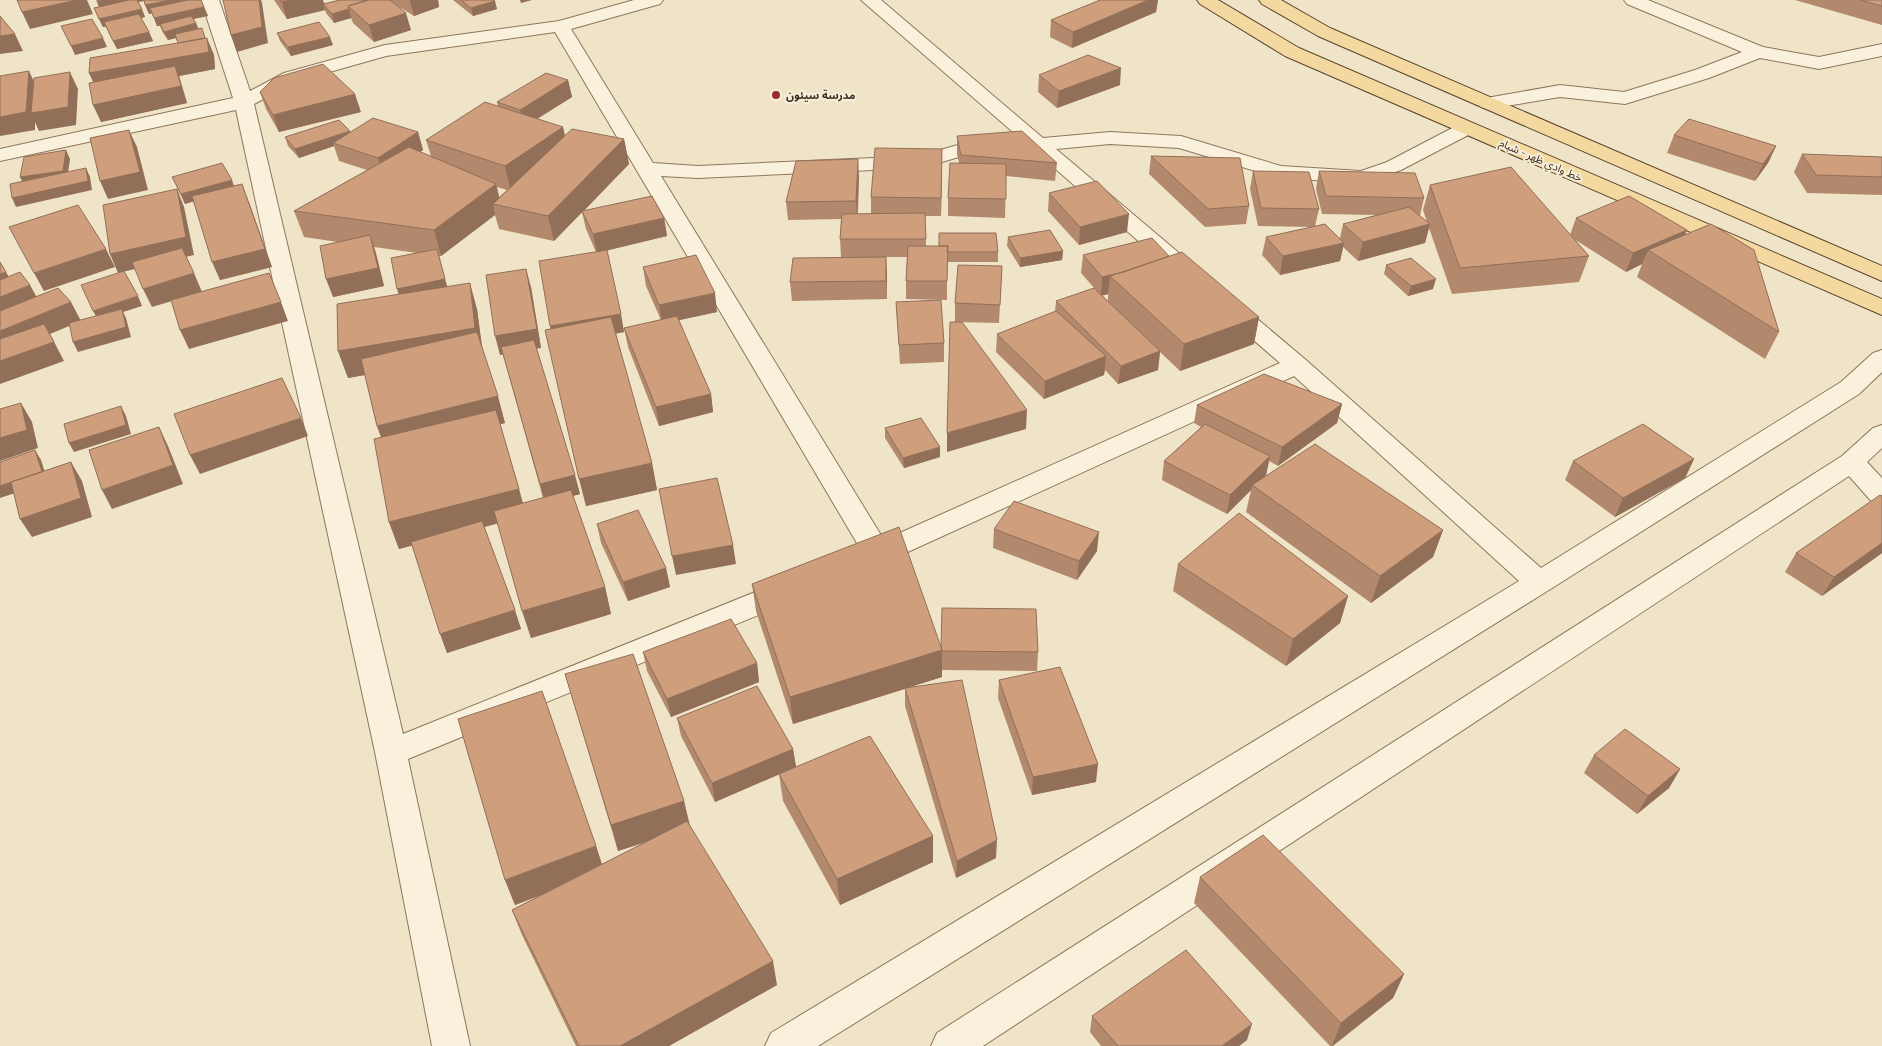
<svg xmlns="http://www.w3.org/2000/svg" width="1882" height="1046" font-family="'PT Serif','Noto Sans Arabic',serif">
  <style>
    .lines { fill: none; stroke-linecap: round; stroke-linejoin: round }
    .minor-casing { stroke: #8d765c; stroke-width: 2 }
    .major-casing { stroke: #5b4430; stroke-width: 2 }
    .minor { fill: #faf1dc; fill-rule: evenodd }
    .major { fill: #f3d9a0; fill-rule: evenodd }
    .wall { fill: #b2896c; fill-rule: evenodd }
    .shaded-wall { fill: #916f58 }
    .building { fill: #cf9f7d; stroke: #916f58 }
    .poi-dot { fill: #9e2a2b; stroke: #f7eed8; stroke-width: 2 }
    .labels { text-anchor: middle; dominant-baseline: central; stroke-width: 4; stroke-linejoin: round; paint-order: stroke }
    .far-poi-label { font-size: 11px; font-weight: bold; fill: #3d2e20; stroke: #f7eed8; text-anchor: start }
    .far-street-label { font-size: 11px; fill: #3d2e20; stroke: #f7eed8 }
  </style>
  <rect width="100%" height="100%" fill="#f0e4c8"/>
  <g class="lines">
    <defs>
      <path id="minor" d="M 201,0 L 219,0 L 250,91 L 284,73 L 385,45 L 559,21 L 634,0 L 663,0 L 660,4 L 571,29 L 653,163 L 698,166 L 896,157 L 933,152 L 993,135 L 1000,137 L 1003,141 L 1000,145 L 935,164 L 896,169 L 698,178 L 661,176 L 884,540 L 1280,363 L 1220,311 L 1216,306 L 1220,301 L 1228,299 L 1236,301 L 1306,360 L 1541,568 L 1841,382 L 1873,353 L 1882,350 L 1882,372 L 1859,394 L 1549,590 L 818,1046 L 765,1046 L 771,1033 L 1519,581 L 1294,376 L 888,561 L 871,567 L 861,564 L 857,557 L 861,550 L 555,32 L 386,56 L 298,81 L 254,104 L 403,734 L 780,582 L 790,579 L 800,582 L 804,590 L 800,598 L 408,759 L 470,1046 L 432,1046 L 375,752 L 236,110 L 0,161 L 0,149 L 233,98 Z
        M 861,0 L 881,0 L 1043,138 L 1110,132 L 1181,136 L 1281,166 L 1361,171 L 1387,162 L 1460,124 L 1467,122 L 1474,124 L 1477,128 L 1474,132 L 1401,170 L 1363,183 L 1279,178 L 1179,148 L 1110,144 L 1056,149 L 1205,275 L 1208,280 L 1205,285 L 1197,287 L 1189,285 Z
        M 1624,0 L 1648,0 L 1763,47 L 1819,57 L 1882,44 L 1882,56 L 1819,69 L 1760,58 L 1709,78 L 1625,104 L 1560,97 L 1488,109 L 1481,107 L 1478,103 L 1481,99 L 1560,85 L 1624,92 L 1695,70 L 1742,52 L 1627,4 Z
        M 1882,425 L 1882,448 L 1867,462 L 1882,478 L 1882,504 L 1872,502 L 1849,476 L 983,1046 L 931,1046 L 937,1033 L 1842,456 L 1873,428 Z"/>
      <path id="major" d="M 1197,0 L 1218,0 L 1299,48 L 1882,299 L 1882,315 L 1285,56 L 1200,4 Z
        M 1259,0 L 1281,0 L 1330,28 L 1882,266 L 1882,281 L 1318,36 L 1262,4 Z"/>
    </defs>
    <use href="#minor" class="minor-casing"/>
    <use href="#major" class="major-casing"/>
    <use href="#minor" class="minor"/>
    <use href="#major" class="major"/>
  </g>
  <path class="wall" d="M 96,0 L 201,0 L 208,16 L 193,19 L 196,23 L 198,29 L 205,38 L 214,55 L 215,69 L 179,76 L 187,103 L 101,122 L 94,82 L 89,73 L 178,43 L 176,38 L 168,40 L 163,33 L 160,26 L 157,26 L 152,13 L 149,14 L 144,1 L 138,2 L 145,17 L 141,18 L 149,32 L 153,41 L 117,49 L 106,27 L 103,27 L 94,8 L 99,7 Z
    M 274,0 L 323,0 L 324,4 L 340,0 L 438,0 L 439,7 L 414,16 L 396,5 L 411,30 L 374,42 L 353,23 L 351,18 L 334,23 L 326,13 L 325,10 L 287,19 Z
    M 453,0 L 494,0 L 497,9 L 473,16 Z
    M 1100,0 L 1158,0 L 1156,12 L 1072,48 L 1050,37 L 1051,20 Z
    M 1795,0 L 1882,0 L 1882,25 Z
    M 277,33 L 333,45 L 291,56 L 280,41 Z
    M 1039,75 L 1120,85 L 1057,108 L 1038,92 Z
    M 568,80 L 572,97 L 537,119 L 563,127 L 565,136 L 624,139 L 629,164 L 584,211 L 664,218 L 667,236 L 607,250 L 624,332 L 615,334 L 652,463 L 657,490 L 586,506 L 550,329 L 596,252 L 586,229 L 582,212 L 554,241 L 499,229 L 495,215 L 441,256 L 439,256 L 447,286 L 477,309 L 482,349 L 505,423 L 500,424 L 523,503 L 543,498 L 503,354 L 500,355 L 531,287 L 541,348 L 536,348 L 580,494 L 573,496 L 605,587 L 611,614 L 531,638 L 498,523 L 484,527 L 521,629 L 447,653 L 412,545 L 399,549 L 389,522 L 381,437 L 377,426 L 365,375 L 348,378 L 338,351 L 399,294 L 417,253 L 374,247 L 384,286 L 333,297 L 338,242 L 304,237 L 294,211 L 367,170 L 339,161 L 334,146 L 299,158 L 288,146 L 285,137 L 350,133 L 418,132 L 423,150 L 420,152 L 431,156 L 426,140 L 498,106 L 497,102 ZM 497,187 L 507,190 L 499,197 Z
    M 260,92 L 361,112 L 279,132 L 266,109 Z
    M 1674,135 L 1776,146 L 1768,163 L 1755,181 L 1667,153 Z
    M 957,136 L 1057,163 L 1055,181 L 1006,176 L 1005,218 L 948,216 L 948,198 L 959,163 L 957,154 Z
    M 942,149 L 941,216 L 925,216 L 926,246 L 998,252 L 998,262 L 947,262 L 947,300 L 906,299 L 906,281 L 907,257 L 886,257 L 887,299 L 792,301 L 790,282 L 841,257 L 840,239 L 841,219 L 788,220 L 786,202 L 859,177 L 858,214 L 871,214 L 871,197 Z
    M 1802,154 L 1882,157 L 1882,195 L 1807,193 L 1794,172 Z
    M 1151,156 L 1249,206 L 1246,224 L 1205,227 L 1149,174 Z
    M 1253,171 L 1319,209 L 1315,226 L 1340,238 L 1343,224 L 1376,215 L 1322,214 L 1316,189 L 1319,171 L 1424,198 L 1420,216 L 1427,222 L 1423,210 L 1430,185 L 1570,235 L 1576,218 L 1685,235 L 1779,332 L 1765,359 L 1637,277 L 1642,264 L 1626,272 L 1574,239 L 1589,256 L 1579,282 L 1452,294 L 1429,228 L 1425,243 L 1358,261 L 1343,247 L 1340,261 L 1280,275 L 1262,255 L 1266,237 L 1314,227 L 1258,226 L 1250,189 Z
    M 172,177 L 234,186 L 249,202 L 272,267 L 220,280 L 193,201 L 185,204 Z
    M 1049,193 L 1127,232 L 1079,245 L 1048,211 Z
    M 1008,237 L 1063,251 L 1062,260 L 1020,267 L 1007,246 Z
    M 1083,255 L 1169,256 L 1259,317 L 1254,344 L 1180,371 L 1160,352 L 1158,370 L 1118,384 L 1105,370 L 1104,375 L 1044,399 L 996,352 L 997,334 L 1055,312 L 1056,301 L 1095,289 L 1081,273 ZM 1108,294 L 1108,301 L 1102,295 Z
    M 1386,265 L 1433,289 L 1408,296 L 1384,274 Z
    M 1002,266 L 999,323 L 955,322 L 955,303 Z
    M 643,267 L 717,312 L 678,320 L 711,394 L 713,412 L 659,426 L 628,347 L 624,328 L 661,320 L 646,286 Z
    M 896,302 L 944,343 L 944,362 L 900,364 Z
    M 1342,404 L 1337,423 L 1278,466 L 1269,461 L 1266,475 L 1263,478 L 1443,530 L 1433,557 L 1371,603 L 1246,512 L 1251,490 L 1227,514 L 1162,480 L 1164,461 L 1201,427 L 1194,423 L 1197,405 Z
    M 885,428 L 940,457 L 904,468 L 885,438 Z
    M 1694,459 L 1685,478 L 1615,517 L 1565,480 L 1573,461 Z
    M 1882,496 L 1882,553 L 1822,596 L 1785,572 L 1796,553 Z
    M 597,524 L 666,568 L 670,587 L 628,601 L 601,543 Z
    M 994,529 L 1097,551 L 1077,580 L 993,548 Z
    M 1178,564 L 1348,596 L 1340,623 L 1286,666 L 1173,591 Z
    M 752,584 L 941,646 L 1038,652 L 1037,671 L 942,670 L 942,677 L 910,687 L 996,858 L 956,878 L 905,706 L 905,689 L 793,724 L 756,611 Z
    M 643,652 L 757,663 L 759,682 L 671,717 L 647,671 Z
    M 999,680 L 1096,782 L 1032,795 L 998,698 Z
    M 573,700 L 684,801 L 690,826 L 777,985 L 669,1046 L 576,1046 L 522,935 L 512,910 L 541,895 L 515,905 L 505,880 L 596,846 L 602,864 L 647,842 L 618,851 Z
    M 677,718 L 793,749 L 796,767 L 715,802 L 681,736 Z
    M 1594,755 L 1680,769 L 1669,788 L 1637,814 L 1584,773 Z
    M 779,774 L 933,836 L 933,862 L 840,905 L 783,801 Z
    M 1200,877 L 1404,974 L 1393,998 L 1333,1046 L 1330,1046 L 1194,903 Z
    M 1092,1016 L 1247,1040 L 1239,1046 L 1101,1046 L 1090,1032 Z"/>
  <path class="shaded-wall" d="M 77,0 L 87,0 L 93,14 L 30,29 L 22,12 Z
    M 102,0 L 148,0 L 100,10 L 97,1 Z
    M 172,0 L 189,0 L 191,5 L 149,14 L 145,5 Z
    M 259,0 L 261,0 L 262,3 L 268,43 L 237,52 L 231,35 Z
    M 291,0 L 323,0 L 325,7 L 323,4 L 325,10 L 287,19 L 282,2 Z
    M 410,0 L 438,0 L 439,7 L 414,16 Z
    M 520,0 L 532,0 L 521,3 Z
    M 1148,0 L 1158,0 L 1156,12 L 1072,48 L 1073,32 Z
    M 495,1 L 497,9 L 473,16 L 471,8 Z
    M 204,7 L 208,16 L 157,26 L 154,18 Z
    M 142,9 L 145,17 L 103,27 L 99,19 Z
    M 349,9 L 351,18 L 334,23 L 332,14 Z
    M 406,13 L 411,30 L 374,42 L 369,25 Z
    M 196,23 L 200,32 L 168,40 L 164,32 Z
    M 149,32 L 153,41 L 117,49 L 113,41 Z
    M 15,34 L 23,51 L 0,54 L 0,36 Z
    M 330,37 L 333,45 L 291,56 L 288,47 Z
    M 103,38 L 107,47 L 75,55 L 71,46 Z
    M 207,38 L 214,55 L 215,69 L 179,76 L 187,103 L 101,122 L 93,105 L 97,90 L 89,73 Z
    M 1121,68 L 1120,85 L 1057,108 L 1059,91 Z
    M 29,71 L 37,88 L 70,72 L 78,89 L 76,125 L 39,131 L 35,122 L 35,130 L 0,136 L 0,117 Z
    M 568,80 L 572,97 L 524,127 L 520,110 Z
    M 355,94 L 361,112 L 279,132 L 273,115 Z
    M 563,127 L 568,152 L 511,192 L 505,166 Z
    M 129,130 L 137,147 L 148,190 L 108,199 L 100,181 Z
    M 350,131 L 353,140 L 333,143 L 334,146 L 299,158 L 295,149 Z
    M 418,132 L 423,150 L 384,176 L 378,158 Z
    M 624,139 L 629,164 L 554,241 L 548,216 Z
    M 1776,146 L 1768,163 L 1755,181 L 1763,164 Z
    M 942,149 L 942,167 L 941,216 L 941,198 Z
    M 66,150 L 70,159 L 67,180 L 25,187 L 20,177 Z
    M 858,159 L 859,177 L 857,219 L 856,201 Z
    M 86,168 L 90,177 L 92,190 L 16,207 L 12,198 Z
    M 232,180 L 235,189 L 185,204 L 181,194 Z
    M 242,184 L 272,267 L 220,280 L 212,262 Z
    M 496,184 L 501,205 L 493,204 L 495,215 L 441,256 L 434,230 Z
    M 177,189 L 184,207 L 194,255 L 118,273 L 110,254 Z
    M 1129,214 L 1127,232 L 1079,245 L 1080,227 Z
    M 664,218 L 667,236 L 597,253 L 593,234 Z
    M 1430,224 L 1425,243 L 1358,261 L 1363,242 Z
    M 1687,230 L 1680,248 L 1648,250 L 1642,264 L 1626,272 L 1633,253 Z
    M 370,235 L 376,253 L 384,286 L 333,297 L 326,279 Z
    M 1344,243 L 1340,261 L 1280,275 L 1283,256 Z
    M 106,249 L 115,267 L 44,291 L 34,273 Z
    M 437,249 L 450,298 L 403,308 L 397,289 Z
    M 1063,251 L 1062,260 L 1020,267 L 1020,258 Z
    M 886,257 L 887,275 L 887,299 L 886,281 Z
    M 1172,259 L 1110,276 L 1108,294 L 1101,296 L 1102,277 Z
    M 526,269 L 531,287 L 541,348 L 500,355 L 495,336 Z
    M 6,272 L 16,290 L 0,295 L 0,274 Z
    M 194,273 L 202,292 L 152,307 L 143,289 Z
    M 1436,279 L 1433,289 L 1408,296 L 1411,286 Z
    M 470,283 L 477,309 L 483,354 L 348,378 L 338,351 Z
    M 30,285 L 40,303 L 0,319 L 0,297 Z
    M 715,293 L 717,312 L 662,324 L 659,305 Z
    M 138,296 L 142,306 L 123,312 L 126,318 L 131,337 L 78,352 L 73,342 L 98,320 L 93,311 Z
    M 71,302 L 81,321 L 50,334 L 64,361 L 0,384 L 0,331 Z
    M 281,302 L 288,321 L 189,349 L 180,330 Z
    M 621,314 L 624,332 L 554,344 L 550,326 Z
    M 1259,317 L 1254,344 L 1180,371 L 1184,344 Z
    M 1160,351 L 1158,370 L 1118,384 L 1121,366 Z
    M 1106,356 L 1104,375 L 1044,399 L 1045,381 Z
    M 711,394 L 713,412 L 659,426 L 656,407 Z
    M 498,396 L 505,423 L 387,453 L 377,426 Z
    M 21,403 L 32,422 L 38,448 L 0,461 L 0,438 Z
    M 1342,404 L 1337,423 L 1278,466 L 1282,447 Z
    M 121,406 L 126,416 L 131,434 L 74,452 L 69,443 Z
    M 1027,410 L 1026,429 L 947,452 L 947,433 Z
    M 301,418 L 308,436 L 200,474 L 190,455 Z
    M 159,427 L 168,446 L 183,484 L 112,509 L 102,490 Z
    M 940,447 L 940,457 L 904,468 L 903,458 Z
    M 35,450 L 41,460 L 48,482 L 0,498 L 0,486 Z
    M 1270,456 L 1266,475 L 1254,487 L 1252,485 L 1251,490 L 1227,514 L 1230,495 Z
    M 1694,459 L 1685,478 L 1615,517 L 1623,498 Z
    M 71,462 L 82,481 L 92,517 L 32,537 L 20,519 Z
    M 652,463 L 657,490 L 586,506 L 579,479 Z
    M 575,475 L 580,494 L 545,503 L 540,484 Z
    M 519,489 L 526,516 L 399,549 L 389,522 Z
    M 1443,530 L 1433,557 L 1371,603 L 1380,576 Z
    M 1099,532 L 1097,551 L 1077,580 L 1079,561 Z
    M 1882,543 L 1882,553 L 1822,596 L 1834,577 Z
    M 733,545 L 736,564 L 676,575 L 672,556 Z
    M 666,568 L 670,587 L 628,601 L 623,582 Z
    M 605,587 L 611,614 L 531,638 L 522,611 Z
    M 1348,596 L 1340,623 L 1286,666 L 1293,639 Z
    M 515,610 L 521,629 L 447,653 L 440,634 Z
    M 942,650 L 942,677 L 793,724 L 790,697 Z
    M 757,663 L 759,682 L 671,717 L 667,699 Z
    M 793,749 L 796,767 L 715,802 L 712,783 Z
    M 1098,764 L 1096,782 L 1032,795 L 1033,777 Z
    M 1680,769 L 1669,788 L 1637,814 L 1648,796 Z
    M 684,801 L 690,827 L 618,851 L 611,825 Z
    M 933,836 L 933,862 L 840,905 L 837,879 Z
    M 997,840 L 996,858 L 956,878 L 957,861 Z
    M 596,846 L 604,871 L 515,905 L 505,880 Z
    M 773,961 L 777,985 L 669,1046 L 620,1046 Z
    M 1404,974 L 1393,998 L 1332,1046 L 1341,1023 Z
    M 1252,1024 L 1247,1040 L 1239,1046 L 1222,1046 Z"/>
  <path class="building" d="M 17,0 L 77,0 L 22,12 Z
    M 129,0 L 137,0 L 142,9 L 99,19 L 94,8 Z
    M 144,0 L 172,0 L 145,5 Z
    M 188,0 L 201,0 L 204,7 L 154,18 L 150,8 Z
    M 223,0 L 259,0 L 262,27 L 231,35 Z
    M 280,0 L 291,0 L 282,2 Z
    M 340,0 L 368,0 L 348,6 L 349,9 L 332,14 L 323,4 Z
    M 369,0 L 390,0 L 406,13 L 369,25 L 348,6 Z
    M 461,0 L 494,0 L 495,1 L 471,8 Z
    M 1100,0 L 1148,0 L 1073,32 L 1051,20 Z
    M 1860,0 L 1882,0 L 1882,6 Z
    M 139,14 L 149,32 L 113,41 L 104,22 Z
    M 0,16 L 15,34 L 0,36 Z
    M 191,16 L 196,23 L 164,32 L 160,24 Z
    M 92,19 L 103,38 L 71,46 L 61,26 Z
    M 319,22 L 330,37 L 288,47 L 277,33 Z
    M 202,28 L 205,38 L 178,43 L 175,34 Z
    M 207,38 L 209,52 L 89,73 L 90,58 Z
    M 1088,55 L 1121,68 L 1059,91 L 1039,75 Z
    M 323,64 L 355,94 L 273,115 L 260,92 L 274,78 Z
    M 175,66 L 181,86 L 93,105 L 89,83 Z
    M 29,71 L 26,112 L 0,117 L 0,76 Z
    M 70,72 L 68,107 L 31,113 L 34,78 Z
    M 546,73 L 568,80 L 520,110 L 497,102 Z
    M 485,102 L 563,127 L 505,166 L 426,140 Z
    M 373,118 L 418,132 L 378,158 L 333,143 Z
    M 1689,119 L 1776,146 L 1763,164 L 1674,135 Z
    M 339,120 L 350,131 L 295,149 L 285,137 Z
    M 572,129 L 624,139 L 548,216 L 493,204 Z
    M 129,130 L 140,172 L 100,181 L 90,138 Z
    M 1022,131 L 1057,163 L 961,155 L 957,136 Z
    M 409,147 L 496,184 L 434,230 L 294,211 Z
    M 875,148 L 942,149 L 941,198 L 871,197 Z
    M 66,150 L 63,171 L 20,177 L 24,157 Z
    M 1802,154 L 1882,157 L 1882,177 L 1816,175 Z
    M 1151,156 L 1240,158 L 1249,206 L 1208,209 Z
    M 858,159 L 856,201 L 786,202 L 796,161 Z
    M 222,163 L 232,180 L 181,194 L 172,177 Z
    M 950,163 L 1006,164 L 1006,199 L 948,198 Z
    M 1511,167 L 1589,256 L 1460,268 L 1430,185 Z
    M 86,168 L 88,181 L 12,198 L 10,184 Z
    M 1253,171 L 1309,172 L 1319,209 L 1261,208 Z
    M 1319,171 L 1415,173 L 1424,198 L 1326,196 Z
    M 1097,181 L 1129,214 L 1080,227 L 1049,193 Z
    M 242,184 L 265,249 L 212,262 L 192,196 Z
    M 177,189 L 186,237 L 110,254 L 103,205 Z
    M 652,196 L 664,218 L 593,234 L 582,211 Z
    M 1629,196 L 1687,230 L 1633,253 L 1576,218 Z
    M 78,205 L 106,249 L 34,273 L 9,227 Z
    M 1409,207 L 1430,224 L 1363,242 L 1343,224 Z
    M 925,213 L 926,239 L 840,239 L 842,214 Z
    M 1325,224 L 1344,243 L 1283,256 L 1266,237 Z
    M 1711,224 L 1754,250 L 1779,332 L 1648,250 Z
    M 1050,230 L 1063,251 L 1020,258 L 1008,237 Z
    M 939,233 L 996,233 L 998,252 L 947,252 L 948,246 L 939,246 Z
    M 370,235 L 378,268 L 326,279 L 320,246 Z
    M 1152,238 L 1169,256 L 1124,272 L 1102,277 L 1083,255 Z
    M 908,246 L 948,246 L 947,281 L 906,281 Z
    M 182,248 L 194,273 L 143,289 L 132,262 Z
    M 437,249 L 445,279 L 397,289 L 391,258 Z
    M 607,250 L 621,314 L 550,326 L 539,261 Z
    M 1182,252 L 1259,317 L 1184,344 L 1110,276 Z
    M 696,255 L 715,293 L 659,305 L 643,267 Z
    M 886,257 L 886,281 L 790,282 L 793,258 Z
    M 1411,258 L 1436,279 L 1411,286 L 1386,265 Z
    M 0,262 L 6,272 L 0,274 Z
    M 958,265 L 1002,266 L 1000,305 L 955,303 Z
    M 526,269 L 537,329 L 495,336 L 486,275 Z
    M 124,271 L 138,296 L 93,311 L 81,285 Z
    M 20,272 L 30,285 L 0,297 L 0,280 Z
    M 269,273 L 281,302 L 180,330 L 171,300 Z
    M 470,283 L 475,328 L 338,351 L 337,304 Z
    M 58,288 L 71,302 L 0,331 L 0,311 Z
    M 1094,288 L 1160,351 L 1121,366 L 1056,301 Z
    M 941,300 L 944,343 L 899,345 L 896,302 Z
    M 122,309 L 126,327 L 73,342 L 69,323 Z
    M 1056,311 L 1106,356 L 1045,381 L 997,334 Z
    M 677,316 L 711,394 L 656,407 L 624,328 Z
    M 611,317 L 652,463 L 579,479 L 545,330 Z
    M 950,322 L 962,322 L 1027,410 L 947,433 Z
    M 44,324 L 54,342 L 0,361 L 0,339 Z
    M 477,332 L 498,396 L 377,426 L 361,359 Z
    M 534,340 L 575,475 L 540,484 L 501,347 Z
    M 1264,374 L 1342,404 L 1282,447 L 1197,405 Z
    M 282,378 L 301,418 L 190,455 L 174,414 Z
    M 21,403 L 27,430 L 0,438 L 0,409 Z
    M 121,406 L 126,425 L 69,443 L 64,424 Z
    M 496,410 L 519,489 L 389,522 L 374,439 Z
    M 921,418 L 940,447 L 903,458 L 885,428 Z
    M 1205,424 L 1270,456 L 1230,495 L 1164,461 Z
    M 1643,424 L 1694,459 L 1623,498 L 1573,461 Z
    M 159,427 L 173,465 L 102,490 L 89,450 Z
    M 1315,444 L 1443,530 L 1380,576 L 1252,485 Z
    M 35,450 L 42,472 L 11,482 L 12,482 L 0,486 L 0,462 Z
    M 71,462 L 81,498 L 20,519 L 11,482 Z
    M 717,478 L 733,545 L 672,556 L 659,489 Z
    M 571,490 L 605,587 L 522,611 L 494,511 Z
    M 1880,495 L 1882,496 L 1882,543 L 1834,577 L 1796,553 Z
    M 1014,501 L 1099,532 L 1079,561 L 994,529 Z
    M 638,510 L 666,568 L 623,582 L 597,524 Z
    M 1239,513 L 1348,596 L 1293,639 L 1178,564 Z
    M 482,521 L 515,610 L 440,634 L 411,542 Z
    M 899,527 L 942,650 L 790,697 L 752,584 Z
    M 942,608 L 1036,609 L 1038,652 L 942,651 L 941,646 Z
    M 731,619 L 757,663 L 667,699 L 643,652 Z
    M 633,654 L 684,801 L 611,825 L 565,674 Z
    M 1060,667 L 1098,764 L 1033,777 L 999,680 Z
    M 962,680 L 997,840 L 957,861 L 905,688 Z
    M 757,686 L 793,749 L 712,783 L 677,718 Z
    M 542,691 L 596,846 L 505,880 L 458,719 Z
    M 1625,729 L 1680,769 L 1648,796 L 1594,755 Z
    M 870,736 L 933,836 L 837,879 L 779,774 Z
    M 687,821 L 773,961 L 620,1046 L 579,1046 L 512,910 Z
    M 1263,835 L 1404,974 L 1341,1023 L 1200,877 Z
    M 1186,950 L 1252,1024 L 1222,1046 L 1118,1046 L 1092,1016 Z"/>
  <circle class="poi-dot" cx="776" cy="95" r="5"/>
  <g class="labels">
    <g class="far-poi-label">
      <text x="786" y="95">مدرسة سيئون</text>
    </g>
    <g class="far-street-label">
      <text transform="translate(1541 160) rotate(24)">خط وادي ظهر - شبام</text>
    </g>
  </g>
</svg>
